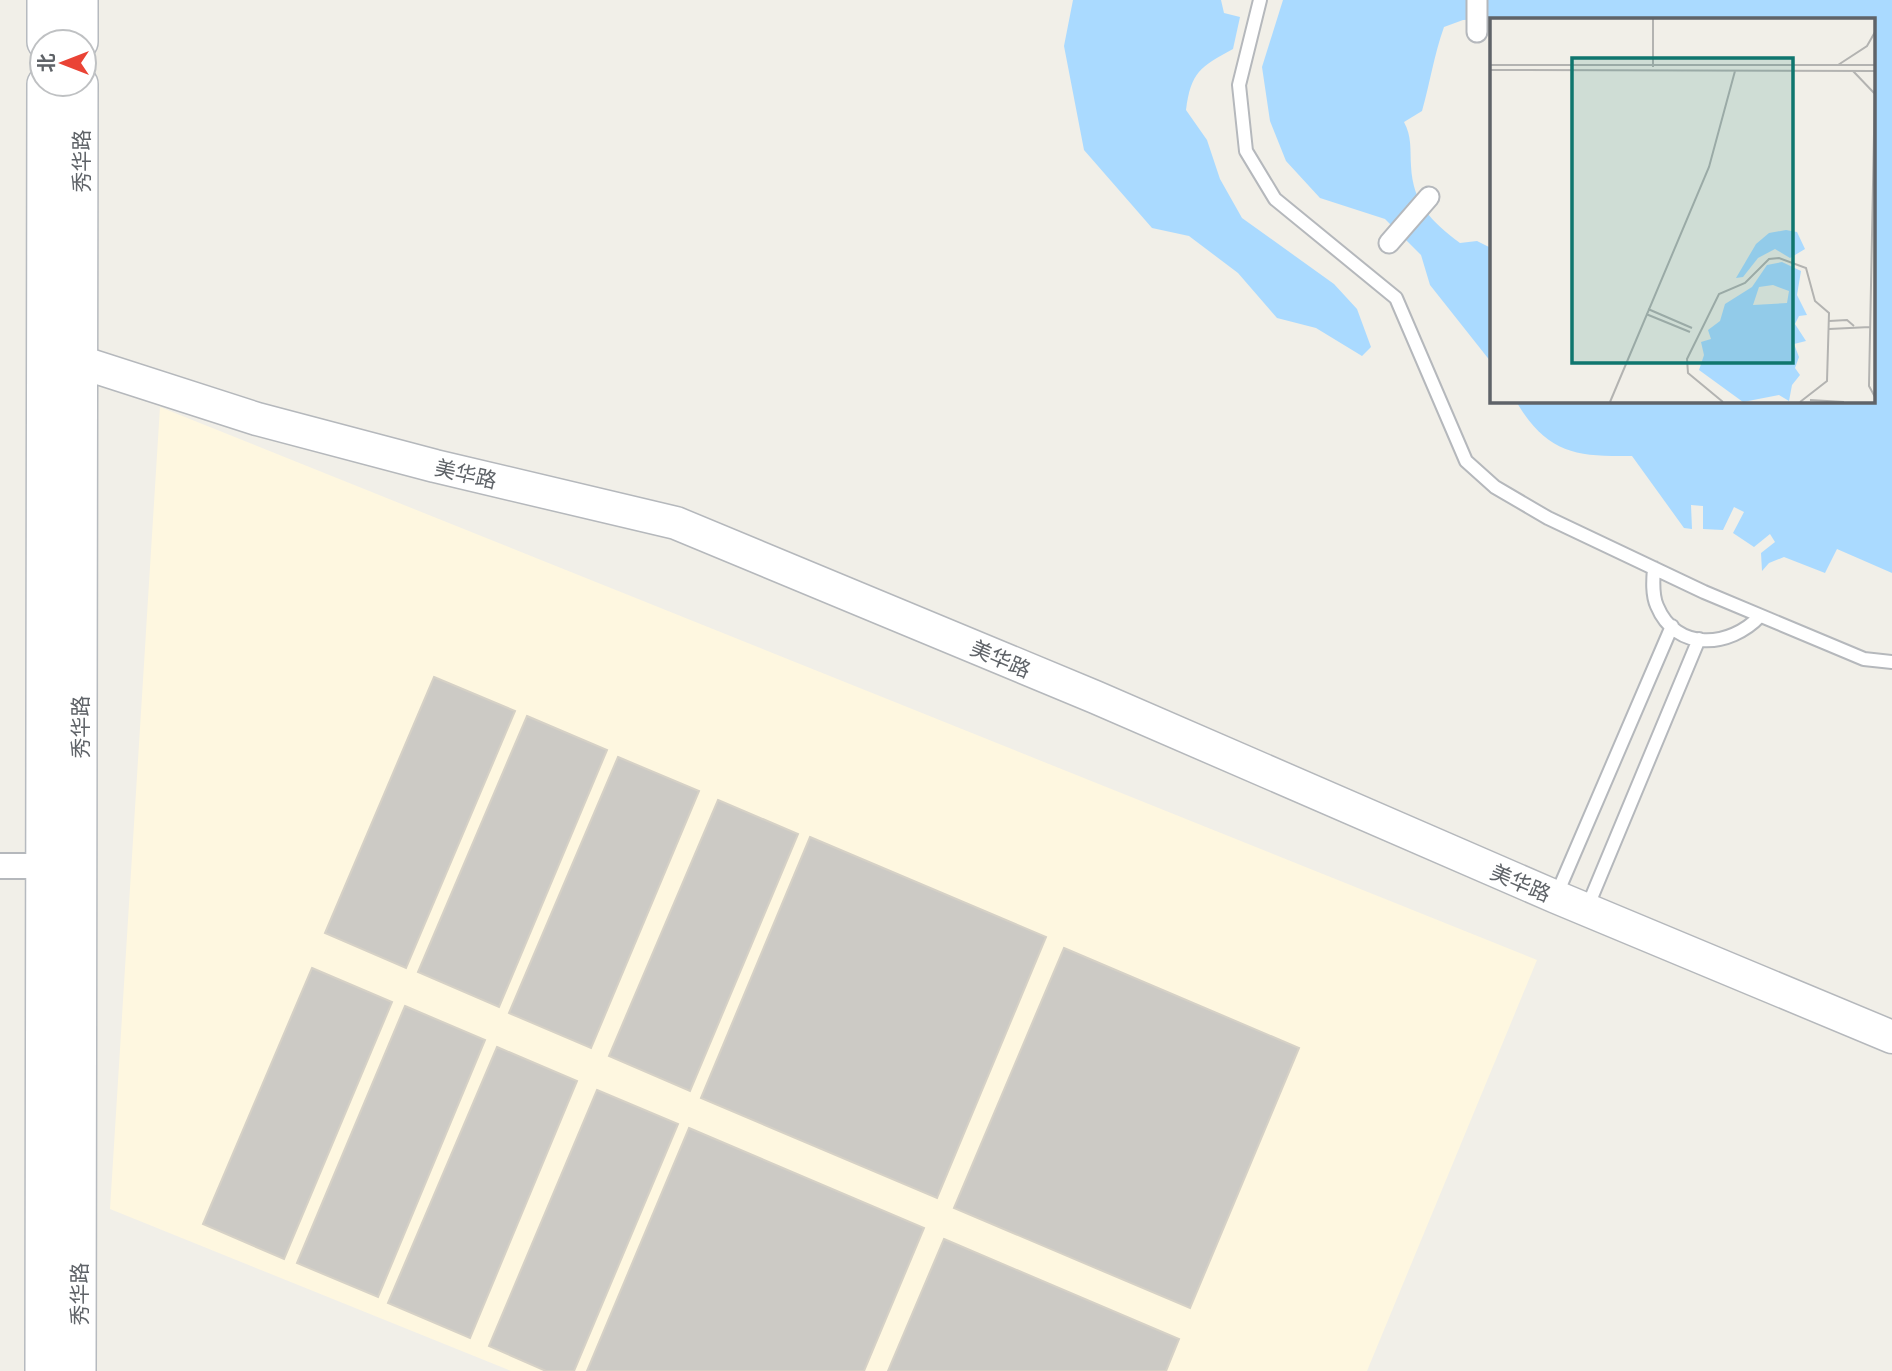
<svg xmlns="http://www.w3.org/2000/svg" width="1892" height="1371" font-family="Barlow,'Noto Sans SC',sans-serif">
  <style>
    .commercial { fill: #fef7e0 }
    .water { fill: #aadaff }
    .building { fill: #cccac5; stroke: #d6d1c6; stroke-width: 2 }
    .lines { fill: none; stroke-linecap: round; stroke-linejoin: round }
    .service-casing { stroke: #b5b8bc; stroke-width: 16 }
    .pedestrian-casing { stroke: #b5b8bc; stroke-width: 23 }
    .minor-casing { stroke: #b5b8bc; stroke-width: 28 }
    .tertiary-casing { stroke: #b5b8bc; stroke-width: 35 }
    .secondary-casing { stroke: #b6babf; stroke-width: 38 }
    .service { stroke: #fff; stroke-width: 12 }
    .pedestrian { stroke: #fff; stroke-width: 19 }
    .minor { stroke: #fff; stroke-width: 24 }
    .tertiary { stroke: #fff; stroke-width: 32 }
    .secondary { stroke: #fff; stroke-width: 35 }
    .labels { text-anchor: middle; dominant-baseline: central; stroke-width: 6; stroke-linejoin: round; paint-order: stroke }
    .street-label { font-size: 21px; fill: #5f6368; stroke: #fff }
    .inset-road { fill: none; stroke: #b3b3b1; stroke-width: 2 }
    .view { fill: #0f766e; fill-opacity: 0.15; stroke: #0f766e; stroke-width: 3.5 }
    .inset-edge { fill: none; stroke: #5f6368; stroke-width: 3.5 }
  </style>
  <rect width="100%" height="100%" fill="#f1efe8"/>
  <path class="commercial" d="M 160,407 L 1537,960 L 1367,1371 L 511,1371 L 110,1209 Z"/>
  <path class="water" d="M 1073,0 L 1221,0 L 1224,13 L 1240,17 L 1233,49 C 1200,67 1191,72 1186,110 L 1207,140 L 1220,179 L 1242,218 L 1334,284 L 1357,309 L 1371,347 L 1362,356 L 1316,328 L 1277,318 L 1238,273 L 1189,236 L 1152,228 L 1084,150 L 1064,46 Z
    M 1283,0 L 1892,0 L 1892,573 L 1837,549 L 1825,573 L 1784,557 L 1769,563 L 1762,571 L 1761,553 L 1775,542 L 1770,534 L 1754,547 L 1733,533 L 1744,512 L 1734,507 L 1723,530 L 1703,529 L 1703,506 L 1691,505 L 1692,529 L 1684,528 L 1632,456 C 1576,457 1546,453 1516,401 L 1873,401 L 1873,19 L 1491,19 L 1463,20 L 1444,27 C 1434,55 1430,83 1422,111 L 1404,122 C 1412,137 1410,149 1411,166 C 1413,204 1431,221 1460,243 L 1477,241 L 1491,248 L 1491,362 L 1430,285 L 1421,255 L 1385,219 L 1320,198 L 1286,161 L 1270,121 L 1262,67 Z"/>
  <path class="building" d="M 434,677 L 515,711 L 406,968 L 325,933 Z
    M 527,716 L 607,750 L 499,1007 L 418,972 Z
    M 618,757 L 699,791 L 591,1048 L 509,1013 Z
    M 718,800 L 798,834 L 690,1091 L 609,1056 Z
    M 810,837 L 1046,937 L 937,1198 L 701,1098 Z
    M 1064,948 L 1299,1048 L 1190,1308 L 954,1208 Z
    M 312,968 L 392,1002 L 284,1259 L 203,1224 Z
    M 405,1006 L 485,1040 L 378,1297 L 297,1263 Z
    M 497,1047 L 577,1081 L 470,1338 L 388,1303 Z
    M 597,1090 L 678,1124 L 574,1371 L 546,1371 L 489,1346 Z
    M 689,1128 L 924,1228 L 864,1371 L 587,1371 Z
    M 944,1239 L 1179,1339 L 1166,1371 L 888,1371 Z"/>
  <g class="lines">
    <defs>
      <path id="service" d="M 1260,0 L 1239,85 L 1246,151 L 1275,199 L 1396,298 L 1466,461 L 1495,487 L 1548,518 L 1704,592 L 1864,659 L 1892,662
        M 1654,568 C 1653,580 1652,595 1657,606 C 1676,652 1730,648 1760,616
        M 1556,896 L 1672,626
        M 1587,908 L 1699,639"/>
      <path id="pedestrian" d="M 1477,0 L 1477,32
        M 1389,243 L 1429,197"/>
      <path id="minor" d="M 0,866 L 57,866"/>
      <path id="tertiary" d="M 80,362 L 257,419 L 435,466 L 676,523 L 1095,697 L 1556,897 L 1892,1037"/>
      <path id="secondary" d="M 45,42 L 45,0
        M 80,42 L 80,0
        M 43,1371 L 45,84
        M 78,1371 L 80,84"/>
    </defs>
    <use href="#service" class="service-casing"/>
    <use href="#pedestrian" class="pedestrian-casing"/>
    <use href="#minor" class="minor-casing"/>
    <use href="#tertiary" class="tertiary-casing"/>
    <use href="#secondary" class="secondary-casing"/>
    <use href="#service" class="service"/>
    <use href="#pedestrian" class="pedestrian"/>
    <use href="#minor" class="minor"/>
    <use href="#tertiary" class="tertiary"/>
    <use href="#secondary" class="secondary"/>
  </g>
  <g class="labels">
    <g class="street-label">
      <text transform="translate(80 161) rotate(-90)">秀华路</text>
      <text transform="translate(466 473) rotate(13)">美华路</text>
      <text transform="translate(1001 658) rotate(23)">美华路</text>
      <text transform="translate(79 727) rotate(-90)">秀华路</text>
      <text transform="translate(1521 882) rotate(23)">美华路</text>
      <text transform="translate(78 1294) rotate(-90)">秀华路</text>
    </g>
  </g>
  <g transform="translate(1490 18)">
    <rect width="385" height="385" fill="#f1efe8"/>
    <path d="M 296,212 L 307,214 L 315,231 L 300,240 L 285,231 L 268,240 L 253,259 L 246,260 L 266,226 L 279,215 ZM 292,244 L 311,253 L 307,277 L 317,297 L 309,298 L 305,306 L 316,323 L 304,326 L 309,339 L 305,350 L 310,357 L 302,367 L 299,383 L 289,377 L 253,384 L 209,352 L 214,337 L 211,324 L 221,321 L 218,312 L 230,303 L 235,286 L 262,269 L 277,247 ZM 283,267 L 299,273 L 297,285 L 263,287 L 269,269 Z" fill="#aadaff" fill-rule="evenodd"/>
    <path class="inset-road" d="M 163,1 L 163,49M 0,47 L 385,47M 348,47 L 377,28 L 385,14M 0,52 L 385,53M 363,53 L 385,76M 385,66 L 379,368 L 385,379M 158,291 L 202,310M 156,296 L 200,314M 339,303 L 357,302 L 364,308M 339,311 L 380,309M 320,382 L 354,384M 120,384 L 219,149 L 245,53M 233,384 L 198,355 L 197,341 L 229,276 L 255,265 L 279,241 L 289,240 L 316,250 L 325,283 L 339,295 L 337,363 L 310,384"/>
    <path class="view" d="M 82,40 L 303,40 L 303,345 L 82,345 Z"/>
    <rect width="385" height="385" class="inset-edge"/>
  </g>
  <g transform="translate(63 63) rotate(270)"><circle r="33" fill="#ffffff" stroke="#bfc1c3" stroke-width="2"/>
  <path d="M0-5L12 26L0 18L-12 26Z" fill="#ea4335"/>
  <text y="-10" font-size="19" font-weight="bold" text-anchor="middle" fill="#5f6368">北</text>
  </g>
</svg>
